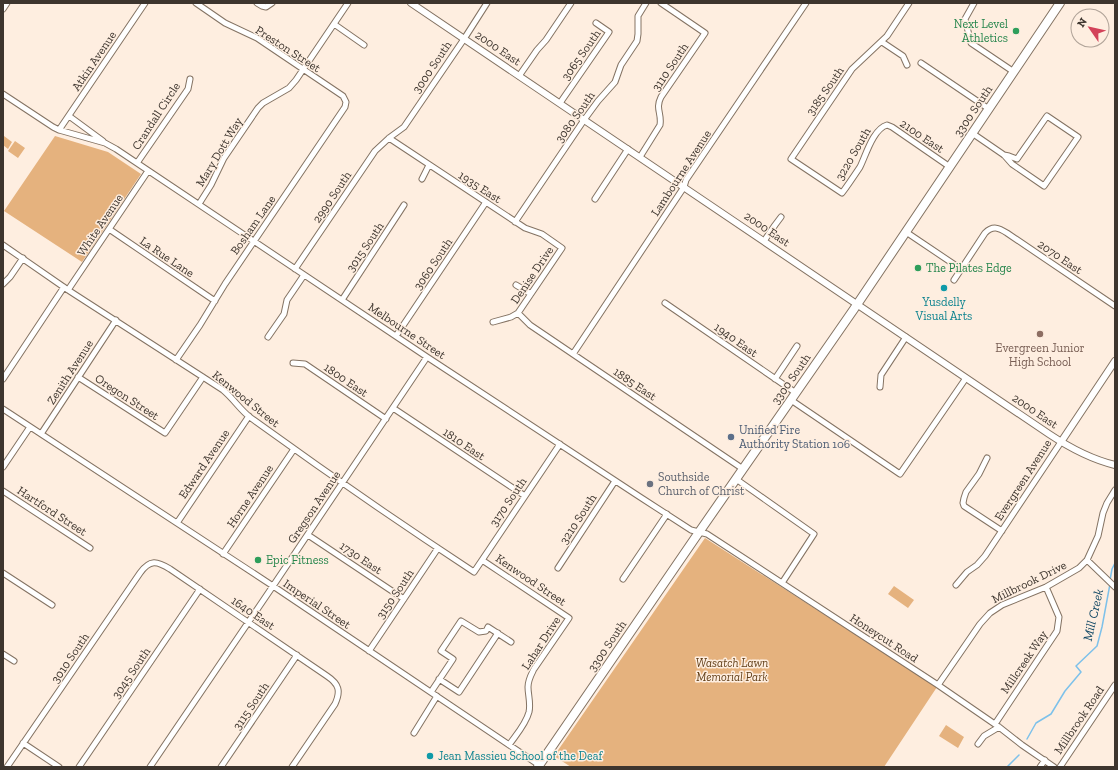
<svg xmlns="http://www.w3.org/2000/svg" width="1118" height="770" font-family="'Zilla Slab',serif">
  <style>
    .green { fill: #e5b27e }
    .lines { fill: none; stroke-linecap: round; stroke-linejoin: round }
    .stream { stroke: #7dc1ea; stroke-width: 1.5 }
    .minor-casing { stroke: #847363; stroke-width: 7 }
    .tertiary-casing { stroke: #847363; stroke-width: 8 }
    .primary-casing { stroke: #847363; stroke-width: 10 }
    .minor { stroke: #fff; stroke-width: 5 }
    .tertiary { stroke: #fff; stroke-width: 6 }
    .primary { stroke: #fff; stroke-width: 8 }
    .leisure-dot { fill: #2e9e5b; stroke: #feeee0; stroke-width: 1.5 }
    .culture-dot { fill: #0f9aa8; stroke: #feeee0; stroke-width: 1.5 }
    .education-dot { fill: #8d6e63; stroke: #feeee0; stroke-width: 1.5 }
    .service-dot { fill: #5c6f8a; stroke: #feeee0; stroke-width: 1.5 }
    .worship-dot { fill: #6b7280; stroke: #feeee0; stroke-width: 1.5 }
    .labels { text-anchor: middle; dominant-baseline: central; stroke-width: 3; stroke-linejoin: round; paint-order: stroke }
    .leisure-label { font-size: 12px; fill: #27864d; stroke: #feeee0; text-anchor: start }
    .street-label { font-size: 12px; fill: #3d352e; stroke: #feeee0 }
    .culture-label { font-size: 12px; fill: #0d838f; stroke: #feeee0 }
    .education-label { font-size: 12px; fill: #785e54; stroke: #feeee0 }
    .service-label { font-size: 12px; fill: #4e5e75; stroke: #feeee0; text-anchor: start }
    .worship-label { font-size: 12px; fill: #5b616d; stroke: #feeee0; text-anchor: start }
    .park-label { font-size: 12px; font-style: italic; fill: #613e17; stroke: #feeee0 }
    .water-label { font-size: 13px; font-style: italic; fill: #164b67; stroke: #feeee0 }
  </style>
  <rect width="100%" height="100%" fill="#feeee0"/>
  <path class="green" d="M 4,136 L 12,142 L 8,149 L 3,145 Z
    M 55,136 L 108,152 L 141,174 L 82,262 L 4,211 Z
    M 15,141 L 25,148 L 18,158 L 8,151 Z
    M 705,538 L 937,687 L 884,767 L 571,767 L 554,756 Z
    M 894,586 L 914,600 L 908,608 L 888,594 Z
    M 946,725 L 964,737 L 958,748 L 939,736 Z"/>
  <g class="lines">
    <path class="stream" d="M 1110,580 L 1112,569 L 1115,563
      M 1027,739 L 1036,723 L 1051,714 L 1065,691 L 1081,672 L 1076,666 L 1097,646 L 1102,627 L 1110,584
      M 1007,767 L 1019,755"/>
    <defs>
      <path id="minor" d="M 257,3 L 262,6 L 266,7 L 272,3
        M 909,3 L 887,36 L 852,69 L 791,159 L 842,193 C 848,185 854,176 860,167 C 866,155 873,129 887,125 L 892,127 L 950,167
        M 974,3 L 965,19 L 971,43 L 1014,72
        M 3,9 L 7,3
        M 334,24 L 364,45
        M 882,42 L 903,56 L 907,65
        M 921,63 L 989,109
        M 519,76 L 537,50 L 546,40 L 571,3
        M 3,94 L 53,127 L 59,130 L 105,143 L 116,149 L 427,357 L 640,497 L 691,530 L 707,534 L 938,685 L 999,727 L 1022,745 L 1054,767
        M 560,103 L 609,32 L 596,23
        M 69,116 L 103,141
        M 59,130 L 145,3
        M 972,133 L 1004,155 L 1012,164 L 1044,186 L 1078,137 L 1047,116 L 1017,159 L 1009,156 L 1004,155
        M 389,138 L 525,228 L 542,234 L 562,248 L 518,313 L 511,317 L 493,322
        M 640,157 L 660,125 C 662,113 655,109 661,97 L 705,33 L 661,3
        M 137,163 L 188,89 L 190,79
        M 422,179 L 429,165
        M 595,199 L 628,149
        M 199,204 L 211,185 L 224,158 L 258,108 L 263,103 L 289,88 L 296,80 L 348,3
        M 515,222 L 584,120 L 598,101 L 615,82 L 621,65 L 637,41 L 638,34 L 638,16 L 646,3
        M 109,229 L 215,301
        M 906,232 L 961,269
        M 764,241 L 775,225 L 781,217
        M 3,245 L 68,290 L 223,390 C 234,399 240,410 251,418 C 324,471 398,522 474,572 L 560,444
        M 295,269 L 375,151 L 389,138 L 404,127 L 464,39 L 487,3
        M 954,280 L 985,233 C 993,225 999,228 1007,233 L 1115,306
        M 3,284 L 10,277 L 23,258
        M 516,285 L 531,294
        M 68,290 L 148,171
        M 342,300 L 404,205
        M 665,303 L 796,393
        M 518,313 L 530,325 L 743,469
        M 396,336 L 486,202
        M 268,337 L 284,314 L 287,300 L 304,275
        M 573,354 L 684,187 L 686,180 L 806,3
        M 176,360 L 200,325 L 225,284 L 345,107 L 346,102 L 343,96 L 257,38 L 225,23 L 196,3
        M 293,363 L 305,364 L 386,419
        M 78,377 L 165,433 L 203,377
        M 3,379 L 64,287
        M 775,379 L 797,346
        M 880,387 L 881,375 L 906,337
        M 791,400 L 900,474 L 966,378
        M 393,408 L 525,496
        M 3,409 L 273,586 L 539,765
        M 41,434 L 116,320
        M 987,458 L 979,474 L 966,492 L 964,498 L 963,503 L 964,506 L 967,508 L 1002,531
        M 3,467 L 30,427
        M 736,479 L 814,534 L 782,583
        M 3,491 L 90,548
        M 177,523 L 249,416
        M 308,535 L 404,599
        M 223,554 L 294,449
        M 482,560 L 569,618 L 534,669 C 531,675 528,680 528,687 C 528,695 531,703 529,712 C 526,724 516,735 509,745
        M 1087,560 L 1115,587
        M 558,568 L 615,481
        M 3,573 L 52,605
        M 623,579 L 667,514
        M 956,585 L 967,572 L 977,565 L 985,556 L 1061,442
        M 369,651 L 438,548
        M 3,654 L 14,661
        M 439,679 L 459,692 L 498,633
        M 938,685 L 980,624 L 990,613 L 1002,605 L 1046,587 L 1079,568 L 1087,560 L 1098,536 L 1103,513 L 1107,503 L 1115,490
        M 431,692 L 453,659 L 441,651 L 461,621 L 479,632 L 486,631 L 488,627 L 511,642
        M 995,724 L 1057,631 L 1059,617 L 1046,587
        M 414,733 L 437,696
        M 23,743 L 59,767
        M 978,744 L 984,736 L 999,727
        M 7,767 L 140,573 C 150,559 157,561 170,569 L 327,676 C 339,684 341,691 335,704 L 292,767
        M 79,767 L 200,589
        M 150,767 L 273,586 L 427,357
        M 221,767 L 297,655
        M 1040,767 L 1045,760
        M 1060,767 L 1115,685"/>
      <path id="tertiary" d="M 411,3 L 1049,434 C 1070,448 1090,459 1115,465
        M 1061,442 L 1115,361"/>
      <path id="primary" d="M 538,767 L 695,538 L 854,309 L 1060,3"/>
    </defs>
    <use href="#minor" class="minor-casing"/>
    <use href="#tertiary" class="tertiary-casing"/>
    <use href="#primary" class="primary-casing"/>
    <use href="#minor" class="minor"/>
    <use href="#tertiary" class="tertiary"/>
    <use href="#primary" class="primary"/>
  </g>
  <g class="leisure-dot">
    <circle cx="1016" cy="31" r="4"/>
    <circle cx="918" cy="268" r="4"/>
    <circle cx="258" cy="560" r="4"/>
  </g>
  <g class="culture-dot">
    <circle cx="944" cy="288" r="4"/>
    <circle cx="430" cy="756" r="4"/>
  </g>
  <circle class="education-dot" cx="1040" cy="334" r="4"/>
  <circle class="service-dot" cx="731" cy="437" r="4"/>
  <circle class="worship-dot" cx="650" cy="484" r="4"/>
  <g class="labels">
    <g class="leisure-label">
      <text x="1008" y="24" text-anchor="end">Next Level<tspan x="1008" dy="14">Athletics</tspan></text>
      <text x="926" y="268">The Pilates Edge</text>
      <text x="266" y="560">Epic Fitness</text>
    </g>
    <g class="street-label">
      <text transform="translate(498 48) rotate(34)">2000 East</text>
      <text transform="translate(288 49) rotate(33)">Preston Street</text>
      <text transform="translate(581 55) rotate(-55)">3065 South</text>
      <text transform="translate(94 61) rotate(-56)">Atkin Avenue</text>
      <text transform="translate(432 67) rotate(-56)">3000 South</text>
      <text transform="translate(670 67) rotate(-56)">3110 South</text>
      <text transform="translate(825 91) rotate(-55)">3185 South</text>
      <text transform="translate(973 111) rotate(-56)">3300 South</text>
      <text transform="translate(156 116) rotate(-57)">Crandall Circle</text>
      <text transform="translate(575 117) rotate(-55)">3080 South</text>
      <text transform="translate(922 136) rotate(34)">2100 East</text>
      <text transform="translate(219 152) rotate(-59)">Mary Dott Way</text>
      <text transform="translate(853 154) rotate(-60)">3220 South</text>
      <text transform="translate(681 173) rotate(-57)">Lambourne Avenue</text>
      <text transform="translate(480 187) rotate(33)">1935 East</text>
      <text transform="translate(332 197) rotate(-56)">2990 South</text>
      <text transform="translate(100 225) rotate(-56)">White Avenue</text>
      <text transform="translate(253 225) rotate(-55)">Bosham Lane</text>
      <text transform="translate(767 229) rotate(34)">2000 East</text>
      <text transform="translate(365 247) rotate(-56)">3015 South</text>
      <text transform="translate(167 257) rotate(34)">La Rue Lane</text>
      <text transform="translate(1060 257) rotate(34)">2070 East</text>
      <text transform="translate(433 264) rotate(-56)">3060 South</text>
      <text transform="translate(532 275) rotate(-56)">Denise Drive</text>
      <text transform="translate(407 331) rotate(34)">Melbourne Street</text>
      <text transform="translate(736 340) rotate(35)">1940 East</text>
      <text transform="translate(70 372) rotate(-57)">Zenith Avenue</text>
      <text transform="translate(791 379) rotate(-55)">3300 South</text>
      <text transform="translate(346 380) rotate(34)">1800 East</text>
      <text transform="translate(635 384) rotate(34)">1885 East</text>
      <text transform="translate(127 397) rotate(33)">Oregon Street</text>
      <text transform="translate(246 399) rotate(39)">Kenwood Street</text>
      <text transform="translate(1035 411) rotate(34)">2000 East</text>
      <text transform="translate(464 444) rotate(34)">1810 East</text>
      <text transform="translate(204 464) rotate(-56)">Edward Avenue</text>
      <text transform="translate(1023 480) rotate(-57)">Evergreen Avenue</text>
      <text transform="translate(250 496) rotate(-56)">Horne Avenue</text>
      <text transform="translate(508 502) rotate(-56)">3170 South</text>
      <text transform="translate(314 507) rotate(-56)">Gregson Avenue</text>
      <text transform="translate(52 511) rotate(33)">Hartford Street</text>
      <text transform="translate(578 519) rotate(-57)">3210 South</text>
      <text transform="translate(361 558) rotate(34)">1730 East</text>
      <text transform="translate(531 580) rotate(34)">Kenwood Street</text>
      <text transform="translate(1029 582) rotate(-26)">Millbrook Drive</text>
      <text transform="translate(395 594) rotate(-56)">3150 South</text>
      <text transform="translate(317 604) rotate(34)">Imperial Street</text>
      <text transform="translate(253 613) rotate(34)">1640 East</text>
      <text transform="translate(884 638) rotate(33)">Honeycut Road</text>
      <text transform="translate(541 643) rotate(-57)">Lahar Drive</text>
      <text transform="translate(607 646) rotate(-56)">3300 South</text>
      <text transform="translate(70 658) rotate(-56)">3010 South</text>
      <text transform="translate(1024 662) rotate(-56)">Millcreek Way</text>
      <text transform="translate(131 673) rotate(-56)">3045 South</text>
      <text transform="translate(251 706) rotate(-56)">3115 South</text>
      <text transform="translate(1079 720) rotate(-56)">Millbrook Road</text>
    </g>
    <g class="culture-label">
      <text x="944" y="302">Yusdelly<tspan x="944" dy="14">Visual Arts</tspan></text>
      <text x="438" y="756" text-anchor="start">Jean Massieu School of the Deaf</text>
    </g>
    <g class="education-label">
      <text x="1040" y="348">Evergreen Junior<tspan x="1040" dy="14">High School</tspan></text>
    </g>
    <g class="service-label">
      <text x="739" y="430">Unified Fire<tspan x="739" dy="14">Authority Station 106</tspan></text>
    </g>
    <g class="worship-label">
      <text x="658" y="477">Southside<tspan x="658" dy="14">Church of Christ</tspan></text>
    </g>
    <g class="park-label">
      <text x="732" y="663">Wasatch Lawn<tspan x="732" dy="14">Memorial Park</tspan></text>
    </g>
    <g class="water-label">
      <text transform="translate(1093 615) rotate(-77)">Mill Creek</text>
    </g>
  </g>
  <rect width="1118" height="770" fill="none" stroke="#3d352e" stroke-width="8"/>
  <g transform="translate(1090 28) rotate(304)"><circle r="19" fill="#feeee0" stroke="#b1a499"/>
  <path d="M0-3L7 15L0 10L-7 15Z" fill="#d34259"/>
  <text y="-6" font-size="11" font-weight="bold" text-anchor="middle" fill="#3d352e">N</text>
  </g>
</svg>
